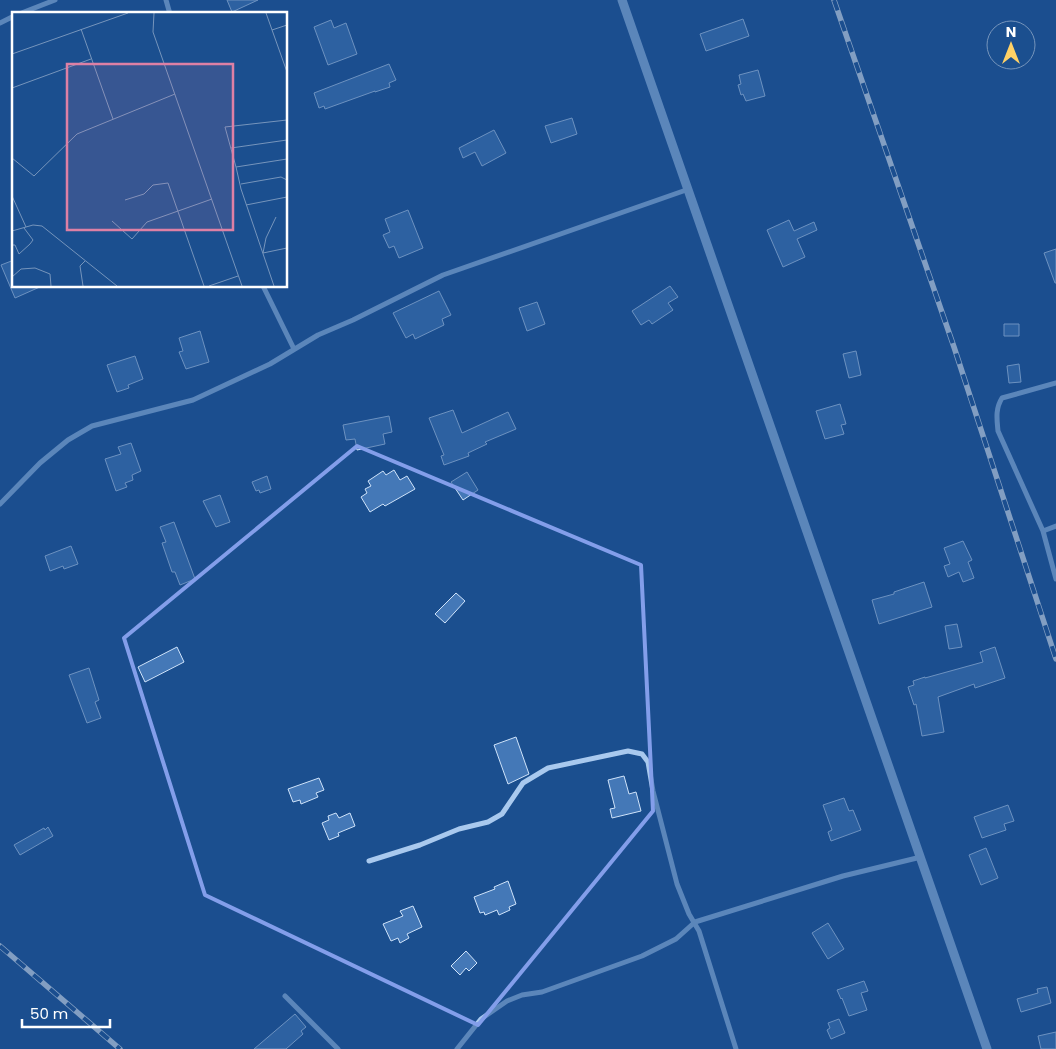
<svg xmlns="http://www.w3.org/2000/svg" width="1056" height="1049" font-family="Poppins,sans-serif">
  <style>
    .building { fill: #4478b7; stroke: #cfe3fa }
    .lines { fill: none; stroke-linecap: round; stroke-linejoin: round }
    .minor { stroke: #a9c9ee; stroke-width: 5 }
    .tertiary { stroke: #a9c9ee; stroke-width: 9 }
    .rail-casing { stroke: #fff; stroke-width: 5.5 }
    .rail { stroke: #1b4f8f; stroke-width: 4; stroke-dasharray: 11; stroke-linecap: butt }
    .marked { fill: none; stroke: #839eea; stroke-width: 4; stroke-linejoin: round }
    .inset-road { fill: none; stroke: #7695bc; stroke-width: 1 }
    .view { fill: #dd80a5; fill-opacity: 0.15; stroke: #dd80a5; stroke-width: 2.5 }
    .inset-edge { fill: none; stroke: #fff; stroke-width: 2.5 }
  </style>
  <rect width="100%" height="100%" fill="#1b4f8f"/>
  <path class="building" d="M 227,0 L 258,0 L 232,12 Z
    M 743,19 L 749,36 L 706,51 L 700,34 Z
    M 331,20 L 334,28 L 346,23 L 357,54 L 328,65 L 314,27 Z
    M 389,64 L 396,80 L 389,83 L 390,87 L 375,92 L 375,91 L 325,109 L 324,106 L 319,108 L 314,93 Z
    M 758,70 L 765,96 L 746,101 L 743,94 L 741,95 L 738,85 L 741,84 L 739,75 Z
    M 572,118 L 577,134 L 551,143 L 545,126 Z
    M 494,130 L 506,153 L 482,166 L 475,152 L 463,158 L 459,148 Z
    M 408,210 L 423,248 L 399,258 L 394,246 L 389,248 L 383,235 L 390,232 L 385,219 Z
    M 789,220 L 794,231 L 814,222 L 817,230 L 797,239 L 805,257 L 783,267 L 767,230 Z
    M 1056,249 L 1056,283 L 1055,283 L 1044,253 Z
    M 14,260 L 14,286 L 42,286 L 15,298 L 1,265 Z
    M 670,286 L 678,297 L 668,303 L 673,310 L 652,324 L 649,320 L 641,325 L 632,311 Z
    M 439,291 L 451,315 L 442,319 L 444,325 L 415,339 L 413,334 L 406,338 L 393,313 Z
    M 537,302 L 545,324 L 527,331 L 519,308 Z
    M 1004,324 L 1019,324 L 1019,336 L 1004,336 Z
    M 200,331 L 209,362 L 186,369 L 179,352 L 183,351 L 179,338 Z
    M 856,351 L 861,375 L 849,378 L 843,354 Z
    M 135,356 L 143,379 L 128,385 L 129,388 L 117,392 L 107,365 Z
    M 1019,364 L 1021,382 L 1009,383 L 1007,366 Z
    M 840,404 L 846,424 L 841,425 L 844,434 L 825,439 L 816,411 Z
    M 453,410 L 462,433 L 508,412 L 516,429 L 485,442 L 487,444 L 468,453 L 469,456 L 444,465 L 441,456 L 444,455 L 429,418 Z
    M 389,416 L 392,432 L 383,434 L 385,444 L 357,450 L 355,439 L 346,440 L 343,425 Z
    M 131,443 L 141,471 L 132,475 L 133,480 L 125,483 L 127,487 L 116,491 L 105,459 L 121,454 L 118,447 Z
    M 394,470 L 400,480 L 407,476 L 415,489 L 385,506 L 383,504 L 370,512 L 361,497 L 367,493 L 365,489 L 371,486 L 368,481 L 383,471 L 386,475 Z
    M 467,472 L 478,490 L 463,500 L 451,482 Z
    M 267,476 L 271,489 L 260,493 L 259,490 L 256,491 L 252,482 Z
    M 220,495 L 230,522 L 216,527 L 203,501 Z
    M 174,522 L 195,579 L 180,585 L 175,572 L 172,572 L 162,543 L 166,542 L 160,527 Z
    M 963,541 L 972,560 L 968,562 L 974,578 L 963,582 L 959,572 L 948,577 L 944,566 L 950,564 L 944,548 Z
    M 71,546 L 78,564 L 64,569 L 63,566 L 50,571 L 45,556 Z
    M 924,582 L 932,607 L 879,624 L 872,600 L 894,594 L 894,592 Z
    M 456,593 L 465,601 L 445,623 L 435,614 Z
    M 957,624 L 962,647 L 949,649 L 945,626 Z
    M 177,647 L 184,662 L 145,682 L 138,667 Z
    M 995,647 L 1005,678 L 975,688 L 974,684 L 938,697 L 944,732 L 922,736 L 916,704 L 914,705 L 908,687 L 914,685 L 913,681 L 925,677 L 925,678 L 983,662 L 980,652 Z
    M 89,668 L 99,700 L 95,702 L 101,718 L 87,723 L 69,675 Z
    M 516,737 L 529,774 L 508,784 L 494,745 Z
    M 624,776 L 629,794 L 636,792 L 641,811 L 612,818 L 610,809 L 615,808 L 608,780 Z
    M 319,778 L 324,790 L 316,793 L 318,797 L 301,804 L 300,800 L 293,802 L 288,789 Z
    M 844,798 L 849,811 L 853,810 L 861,830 L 831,841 L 828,832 L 832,830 L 823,805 Z
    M 1008,805 L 1014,821 L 1004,824 L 1006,830 L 982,838 L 974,817 Z
    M 336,813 L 339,818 L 350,813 L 355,826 L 338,833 L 339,836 L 329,840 L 322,823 L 329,820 L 328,816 Z
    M 48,827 L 53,836 L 20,855 L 14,845 L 44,828 L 45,830 Z
    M 986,848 L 998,878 L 981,885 L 969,855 Z
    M 508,881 L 516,904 L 509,907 L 510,910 L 499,915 L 497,910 L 485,915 L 484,912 L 480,913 L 474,897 L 495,889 L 494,887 Z
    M 413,906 L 422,927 L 407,934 L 409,938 L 400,943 L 398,938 L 391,941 L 383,924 L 403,916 L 400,911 Z
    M 828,923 L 844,949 L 828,959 L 812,933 Z
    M 466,951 L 477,963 L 469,971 L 466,968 L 460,975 L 451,966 Z
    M 864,981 L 868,991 L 861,993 L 867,1010 L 849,1016 L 842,998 L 841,999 L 837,990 Z
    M 1047,987 L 1051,1003 L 1021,1012 L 1017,999 L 1038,993 L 1037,989 Z
    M 295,1014 L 306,1027 L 301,1031 L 303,1034 L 286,1049 L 254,1049 Z
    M 839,1019 L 845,1033 L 831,1039 L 827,1030 L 830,1028 L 828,1023 Z
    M 1056,1032 L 1056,1049 L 1041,1049 L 1038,1036 Z"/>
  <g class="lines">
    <path class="minor" d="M 166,0 L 170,14
      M 19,14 L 55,0
      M 0,23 L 14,16
      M 263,286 L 294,349
      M 1056,383 L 1002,398 C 995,409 997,420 998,431 L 1043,531 L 1056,579
      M 0,504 L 40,463 L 68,440 L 92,426 L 193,400 L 270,364 L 318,335 L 353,320 L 443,275 L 689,189
      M 1043,531 L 1056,526
      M 369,861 L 420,845 L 459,829 L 488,822 L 502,814 L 523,783 L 548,768 L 628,751 L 642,754 L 648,762 L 653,791 L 677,884 L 689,914 L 699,931 L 736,1049
      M 285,996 L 338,1049
      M 457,1049 L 481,1019 L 507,1001 L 522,995 L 542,992 L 642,956 L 676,939 L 695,922 L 843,876 L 921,857"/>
    <path class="tertiary" d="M 622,0 L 987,1049"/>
    <defs>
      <path id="rail" d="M 834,0 L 954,347 L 1056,659
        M 0,946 L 120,1049"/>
    </defs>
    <use href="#rail" class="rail-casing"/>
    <use href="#rail" class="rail"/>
  </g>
  <path d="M0 0H1056V1049H0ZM 357,446 L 641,565 L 653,811 L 478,1025 L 205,895 L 124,638 Z" fill="#1b4f8f" fill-opacity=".55" fill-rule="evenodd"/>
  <path class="marked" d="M 357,446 L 641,565 L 653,811 L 478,1025 L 205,895 L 124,638 Z"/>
  <g transform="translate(12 12)">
    <rect width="275" height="275" fill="#1b4f8f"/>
    <path class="inset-road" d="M 142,1 L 141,20 L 230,274M 254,1 L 275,60M 69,17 L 101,107M 260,18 L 275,13M 0,42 L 116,1M 0,76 L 79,47M 219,136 L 275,128M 0,146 L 22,164 L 65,122 L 163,82M 224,155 L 213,115 L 275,108M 229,172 L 269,165 L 275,168M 0,184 L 14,215M 113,188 L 132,182 L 141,173 L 156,171 L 192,274M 234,193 L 275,185M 100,209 L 120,227 L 135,210 L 200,187M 0,219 L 21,213 L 30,214 L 105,274M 0,233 L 3,233 L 7,242 L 18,232 L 21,228 L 12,216M 251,241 L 254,226 L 264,205M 251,241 L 275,236M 0,265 L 9,257 L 23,256 L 38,262 L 39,274M 71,274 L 68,254 L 73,249M 197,274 L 226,264M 262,274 L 229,177 L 224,155 L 275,147"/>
    <path class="view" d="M 55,52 L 221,52 L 221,218 L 55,218 Z"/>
    <rect width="275" height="275" class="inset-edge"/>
  </g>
  <g transform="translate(1011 45)"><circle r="24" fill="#1b4f8f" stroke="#7695bc"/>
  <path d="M0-4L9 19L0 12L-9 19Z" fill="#ffd166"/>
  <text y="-8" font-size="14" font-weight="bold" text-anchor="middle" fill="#ffffff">N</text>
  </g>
  <path d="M22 1019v8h88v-8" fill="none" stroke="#ffffff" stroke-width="2.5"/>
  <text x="30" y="1019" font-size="15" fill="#ffffff" stroke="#1b4f8f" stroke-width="4" paint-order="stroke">50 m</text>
</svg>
